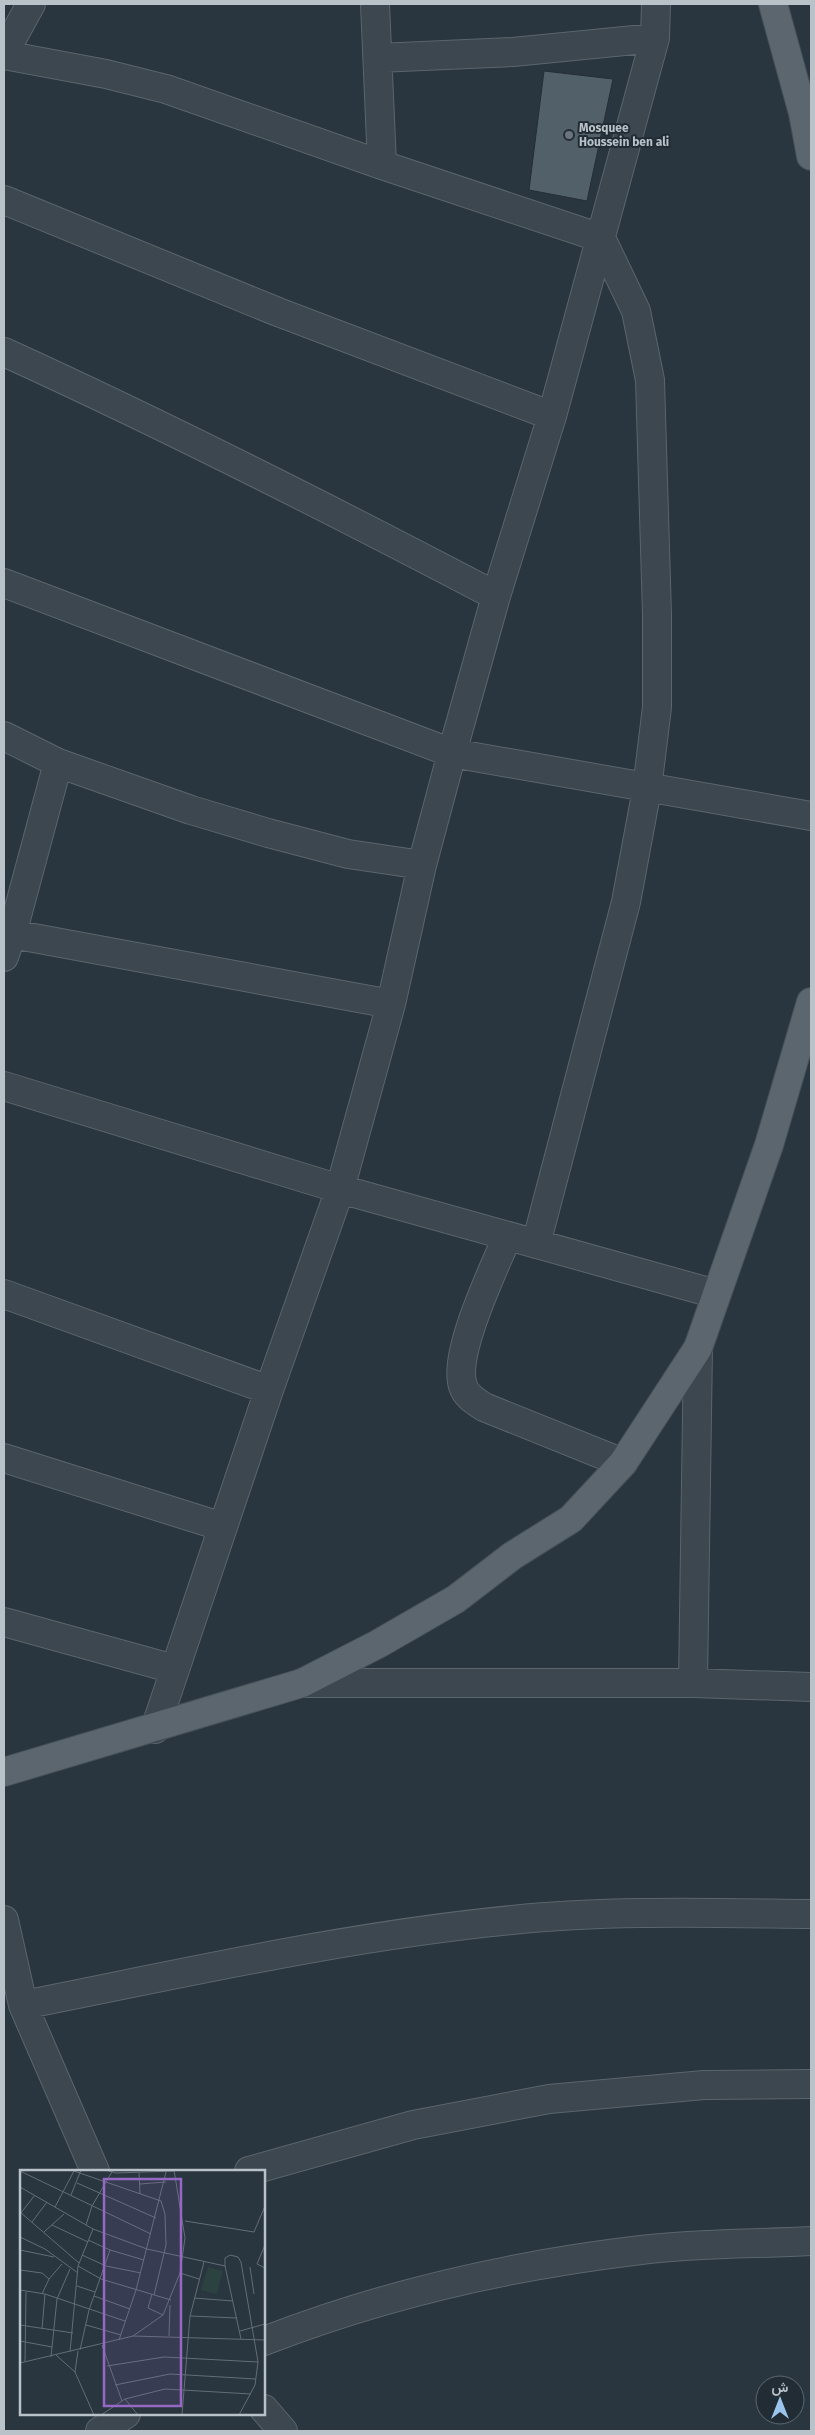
<svg xmlns="http://www.w3.org/2000/svg" width="815" height="2435" font-family="'Fira Sans',Vazirmatn,sans-serif">
  <style>
    .building { fill: #526069; stroke: #242e36 }
    .lines { fill: none; stroke-linecap: round; stroke-linejoin: round }
    .minor-casing { stroke: #5b656c; stroke-width: 30 }
    .major-casing { stroke: #465058; stroke-width: 30 }
    .minor { stroke: #3d474f; stroke-width: 28 }
    .major { stroke: #5b666e; stroke-width: 28 }
    .worship-dot { fill: #6b7280; stroke: #222c34; stroke-width: 2 }
    .labels { text-anchor: middle; dominant-baseline: central; stroke-width: 4; stroke-linejoin: round; paint-order: stroke }
    .poi-label { font-size: 12px; font-weight: bold; fill: #b9c2c9; stroke: #222c34; text-anchor: start }
    .inset-road { fill: none; stroke: #636d76; stroke-width: 1 }
    .view { fill: #9468c3; fill-opacity: 0.15; stroke: #9468c3; stroke-width: 2.5 }
    .inset-edge { fill: none; stroke: #b9c2c9; stroke-width: 2.5 }
  </style>
  <rect width="100%" height="100%" fill="#29353f"/>
  <path class="building" d="M 544,71 L 613,79 L 587,201 L 529,190 Z"/>
  <g class="lines">
    <defs>
      <path id="minor" d="M 375,4 L 382,165
        M 4,53 L 31,4
        M 4,55 L 106,74 L 166,89 L 382,165 L 601,238 L 636,311 L 650,380 L 657,615 L 657,707 L 647,789 L 626,902 L 536,1244
        M 378,58 L 513,52 L 655,38
        M 4,200 L 278,312 L 552,416
        M 4,352 C 171,428 334,511 496,596
        M 4,583 L 452,753 L 811,816
        M 4,736 L 58,763 L 191,810 L 268,833 L 348,854 L 422,865
        M 4,930 L 12,934 L 391,1004
        M 4,957 L 12,934 L 58,763
        M 4,1086 L 340,1189 L 716,1294
        M 507,1237 C 494,1269 452,1354 463,1386 C 466,1396 475,1401 484,1407 L 623,1463
        M 4,1294 L 269,1390
        M 4,1458 L 223,1527
        M 4,1622 L 174,1669
        M 302,1683 L 693,1683 L 811,1687
        M 693,1683 L 698,1348
        M 155,1729 L 269,1390 L 340,1189 L 391,1004 L 422,865 L 452,753 L 496,596 L 552,416 L 655,38 L 656,4
        M 4,1920 L 23,2005 L 95,2171
        M 23,2005 C 185,1973 347,1936 512,1920 C 611,1910 711,1913 811,1914
        M 249,2171 L 413,2125 L 549,2099 L 704,2085 L 811,2084
        M 264,2341 C 385,2294 513,2265 641,2250 C 697,2243 755,2244 811,2241
        M 264,2409 L 283,2431
        M 100,2431 L 126,2414"/>
      <path id="major" d="M 773,4 L 803,113 L 811,156
        M 4,1772 L 302,1683 L 378,1644 L 456,1599 L 512,1556 L 571,1519 L 623,1463 L 698,1348 L 769,1145 L 811,1002"/>
    </defs>
    <use href="#minor" class="minor-casing"/>
    <use href="#major" class="major-casing"/>
    <use href="#minor" class="minor"/>
    <use href="#major" class="major"/>
  </g>
  <circle class="worship-dot" cx="569" cy="135" r="5"/>
  <g class="labels">
    <g class="poi-label">
      <text x="579" y="128">Mosquee<tspan x="579" dy="14">Houssein ben ali</tspan></text>
    </g>
  </g>
  <g transform="translate(20 2170)">
    <rect width="245" height="245" fill="#29353f"/>
    <path d="M 188,97 L 203,101 L 197,124 L 181,120 Z" fill="#2c4240"/>
    <path class="inset-road" d="M 51,0 L 141,31 L 145,44 L 146,75 L 134,125M 85,0 L 96,3 L 154,1M 0,1 L 131,64M 119,3 L 120,24M 57,13 L 136,48M 120,14 L 146,12M 0,17 L 73,59 L 127,79 L 205,96M 51,25 L 61,0M 35,37 L 54,1M 0,42 L 59,93M 0,44 L 15,25M 165,51 L 234,62 L 245,36M 12,52 L 27,32M 32,55 L 68,72M 66,55 L 72,36 L 93,0M 24,62 L 44,44M 0,67 L 25,79 L 58,103M 68,70 L 90,80 L 124,90M 245,75 L 237,94 L 245,98M 0,80 L 34,87M 62,85 L 86,96 L 121,103M 58,96 L 81,109 L 151,130M 230,97 L 234,124M 0,100 L 22,103 L 29,109M 160,103 L 179,109M 57,116 L 75,122M 0,120 L 25,124 L 105,151M 22,124 L 29,109 L 42,94M 132,124 L 128,138 L 143,145M 74,126 L 110,139M 174,128 L 213,131M 170,146 L 217,148M 0,155 L 53,163M 66,155 L 101,165M 22,159 L 25,124M 220,161 L 245,154M 113,166 L 245,170M 149,166 L 150,135M 99,170 L 116,120 L 146,2M 0,171 L 32,177M 82,175 L 102,231M 60,180 L 69,140 L 90,80M 50,182 L 58,96 L 73,59M 36,185 L 55,202 L 74,245M 31,187 L 37,129 L 50,99M 5,192 L 6,122M 0,193 L 113,166 L 143,145 L 160,103 L 165,68 L 154,0M 87,196 L 144,187 L 238,192M 55,202 L 58,181M 95,215 L 150,204 L 236,209M 105,229 L 118,245M 81,245 L 105,229 L 145,219 L 231,224M 162,245 L 170,146 L 184,92M 219,245 L 235,215 L 238,192 L 221,92 L 218,87 L 210,85 L 205,88 L 205,96 L 221,169"/>
    <path class="view" d="M 84,9 L 161,9 L 161,236 L 84,236 Z"/>
    <rect width="245" height="245" class="inset-edge"/>
  </g>
  <rect width="815" height="2435" fill="none" stroke="#b9c2c9" stroke-width="10"/>
  <g transform="translate(780 2400)"><circle r="24" fill="#222c34" stroke="#5e6870"/>
  <path d="M0-4L9 19L0 12L-9 19Z" fill="#9bc5ed"/>
  <text y="-8" font-size="14" font-weight="bold" text-anchor="middle" fill="#b9c2c9">ش</text>
  </g>
</svg>
